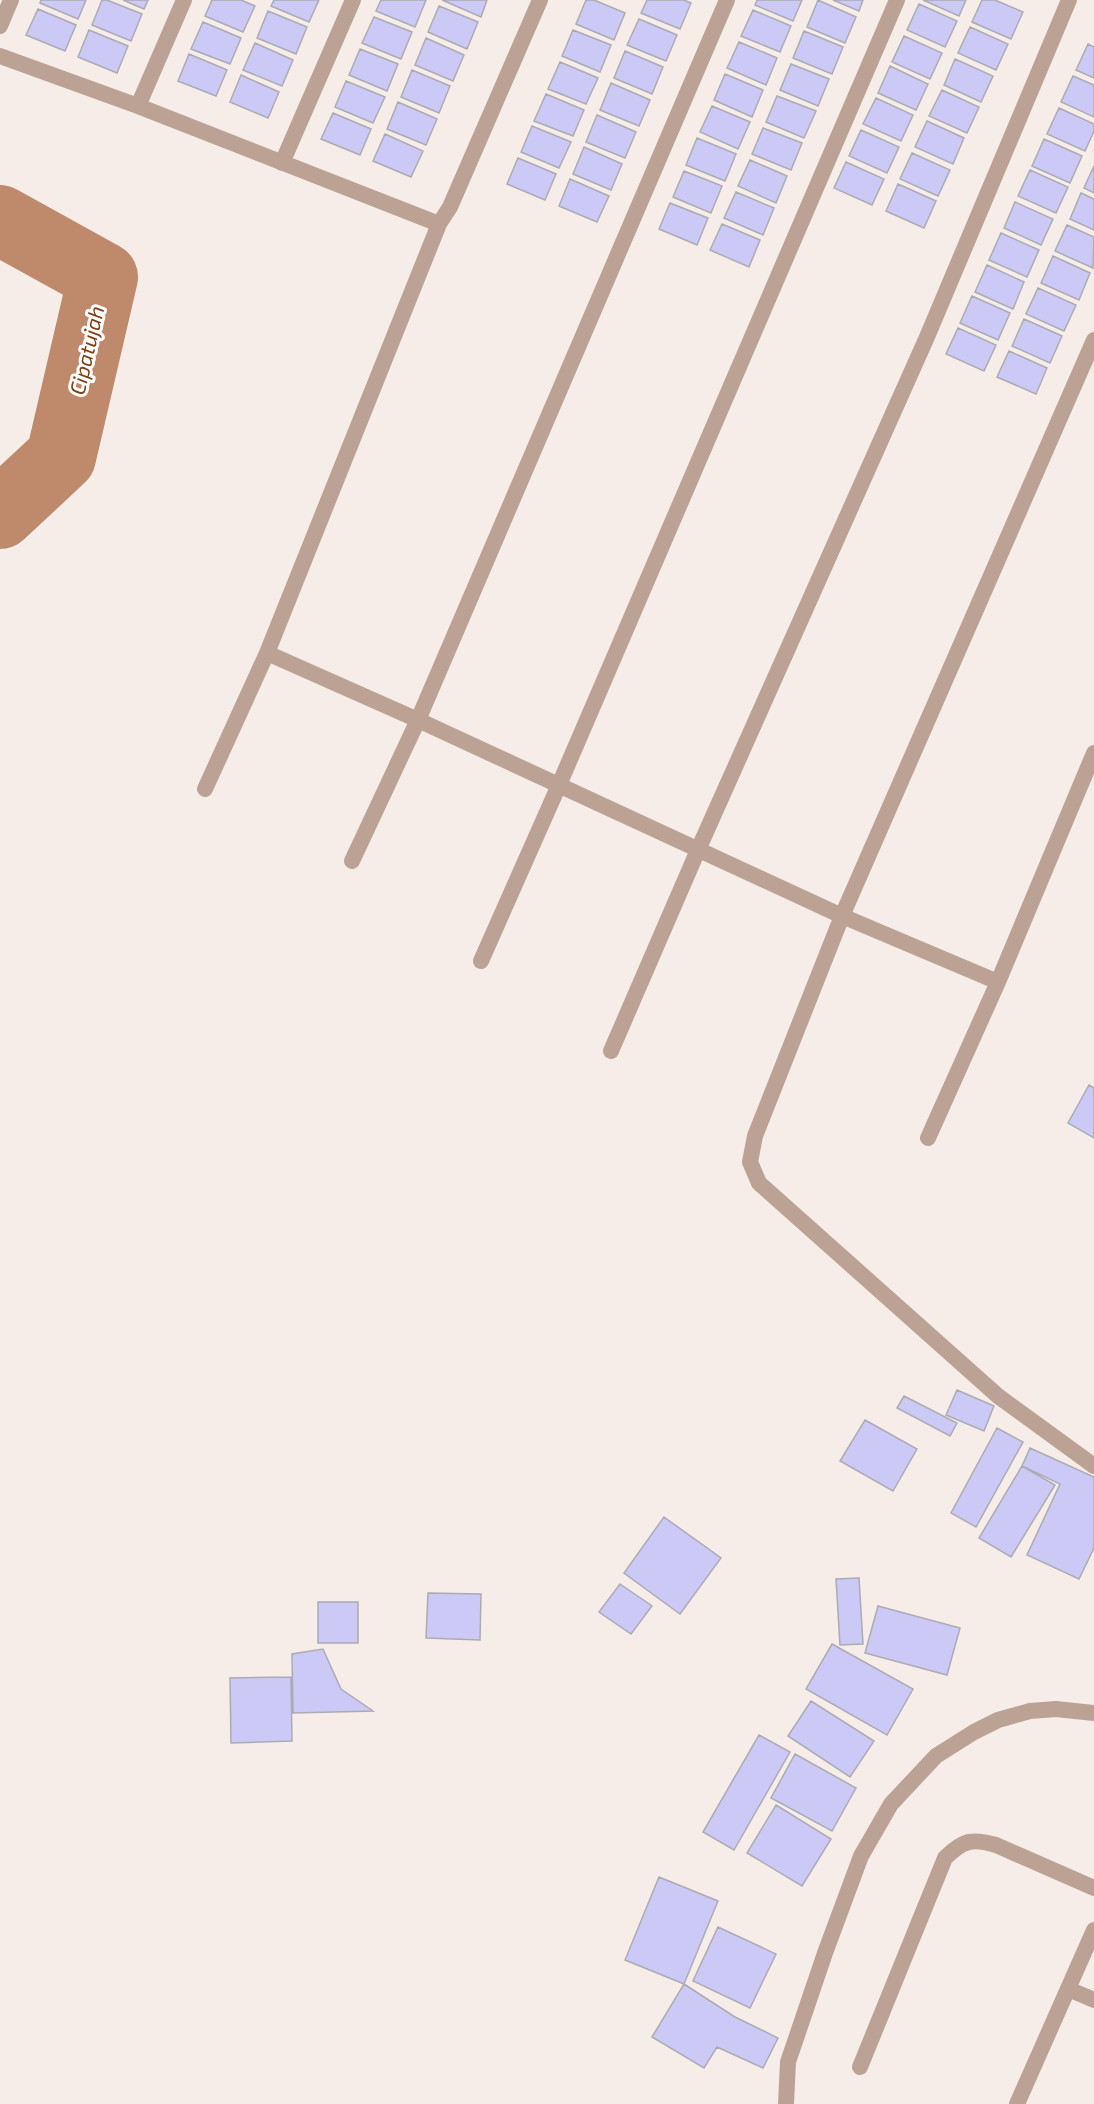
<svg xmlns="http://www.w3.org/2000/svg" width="1094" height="2104" font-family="'Exo 2',sans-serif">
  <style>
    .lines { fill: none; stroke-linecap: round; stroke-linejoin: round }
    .river { stroke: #bf896c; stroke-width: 70 }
    .building { fill: #ccc9f6; stroke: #ababb3; stroke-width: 1.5 }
    .minor { stroke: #bca295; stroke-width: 16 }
    .labels { text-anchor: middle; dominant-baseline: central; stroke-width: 6; stroke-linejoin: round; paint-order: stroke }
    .water-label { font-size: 21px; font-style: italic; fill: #803d10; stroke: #fff }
  </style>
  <rect width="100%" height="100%" fill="#f6ede9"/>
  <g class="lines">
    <path class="river" d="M 0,220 L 103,277 L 61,457 L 0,514"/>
  </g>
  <path class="building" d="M 41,0 L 86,0 L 78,19 L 40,3 Z
    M 102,0 L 107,0 L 142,14 L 131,41 L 92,25 Z
    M 123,0 L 148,0 L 144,9 Z
    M 212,0 L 241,0 L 255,6 L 243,32 L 205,16 Z
    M 274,0 L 319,0 L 309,22 L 271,6 Z
    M 381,0 L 426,0 L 415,27 L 376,11 Z
    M 442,0 L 487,0 L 481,17 Z
    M 586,0 L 594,0 L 625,13 L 614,40 L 576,24 Z
    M 647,0 L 684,0 L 691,3 L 680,29 L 641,13 Z
    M 757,0 L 802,0 L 793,21 L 755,5 Z
    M 818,0 L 856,17 L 845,43 L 807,27 Z
    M 833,0 L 863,0 L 859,11 Z
    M 923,0 L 966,0 L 959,16 Z
    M 982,0 L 995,0 L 1023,12 L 1011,39 L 972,22 Z
    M 919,4 L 957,21 L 945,47 L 907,30 Z
    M 439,6 L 478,22 L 467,49 L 428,32 Z
    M 38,9 L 76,25 L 65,51 L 26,35 Z
    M 753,10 L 791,26 L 780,52 L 741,36 Z
    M 268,11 L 307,27 L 296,54 L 257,38 Z
    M 374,17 L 412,32 L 401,59 L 362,43 Z
    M 639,19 L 677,35 L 666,61 L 627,45 Z
    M 203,22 L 241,38 L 230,64 L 191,49 Z
    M 970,27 L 1008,44 L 996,70 L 958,53 Z
    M 89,30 L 128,46 L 117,73 L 78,57 Z
    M 573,30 L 611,45 L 600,72 L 562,56 Z
    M 804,31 L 843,47 L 832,74 L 793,58 Z
    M 904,36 L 942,53 L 930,79 L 892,62 Z
    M 426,38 L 464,55 L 453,81 L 415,65 Z
    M 739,42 L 777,58 L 766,85 L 727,68 Z
    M 255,43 L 293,60 L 282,86 L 243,70 Z
    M 1088,44 L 1094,47 L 1094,78 L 1076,70 Z
    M 360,49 L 398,64 L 387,91 L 349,75 Z
    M 625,51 L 663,67 L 652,94 L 614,78 Z
    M 189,54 L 227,70 L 216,96 L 178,81 Z
    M 955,59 L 993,76 L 981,102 L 944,85 Z
    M 560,62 L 598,78 L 586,104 L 548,89 Z
    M 791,64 L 829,79 L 818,106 L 780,90 Z
    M 890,66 L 928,84 L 916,110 L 878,93 Z
    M 412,70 L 450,86 L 439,113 L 401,97 Z
    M 725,74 L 763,90 L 752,117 L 714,100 Z
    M 241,75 L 279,92 L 268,118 L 230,102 Z
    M 1073,76 L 1094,85 L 1094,117 L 1061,102 Z
    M 346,81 L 385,97 L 373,123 L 335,107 Z
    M 611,83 L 650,100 L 639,126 L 600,110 Z
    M 942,90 L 979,107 L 967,133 L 929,116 Z
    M 546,94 L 584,110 L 573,136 L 534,121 Z
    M 777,96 L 816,111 L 804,138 L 766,122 Z
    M 876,98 L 913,115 L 901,141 L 863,124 Z
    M 398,102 L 437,119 L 426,145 L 387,129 Z
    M 712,106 L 750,122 L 738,149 L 700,132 Z
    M 1059,108 L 1094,124 L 1094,131 L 1085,151 L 1047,134 Z
    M 333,113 L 371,129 L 360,155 L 321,139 Z
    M 597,115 L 636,132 L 625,158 L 586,142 Z
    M 927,121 L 964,138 L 953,164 L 915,147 Z
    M 532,126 L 571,142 L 559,168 L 521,152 Z
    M 763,128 L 802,143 L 791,170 L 752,154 Z
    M 861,130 L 899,147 L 887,173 L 849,156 Z
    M 385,134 L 423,151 L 411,177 L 373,161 Z
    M 697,138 L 736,154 L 725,181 L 686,165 Z
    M 1044,139 L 1082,156 L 1070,183 L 1032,166 Z
    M 584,147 L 622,164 L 611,190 L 573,174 Z
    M 912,153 L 950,170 L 938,196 L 900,179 Z
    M 518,158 L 556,174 L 545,200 L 507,184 Z
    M 750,160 L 787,176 L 776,203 L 738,186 Z
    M 846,162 L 884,179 L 872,205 L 834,188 Z
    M 1094,166 L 1094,193 L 1084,188 Z
    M 1030,170 L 1068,187 L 1056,213 L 1018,196 Z
    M 684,171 L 722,186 L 711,213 L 673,197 Z
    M 570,179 L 609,196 L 597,222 L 559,206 Z
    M 898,184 L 936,201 L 924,228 L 886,211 Z
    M 736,192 L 774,208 L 763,235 L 724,218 Z
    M 1081,193 L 1094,199 L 1094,230 L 1070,219 Z
    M 1015,202 L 1053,219 L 1041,245 L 1004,228 Z
    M 670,203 L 708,218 L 697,245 L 659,229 Z
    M 722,224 L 760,240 L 749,267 L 710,250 Z
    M 1067,225 L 1094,237 L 1093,268 L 1055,251 Z
    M 1001,233 L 1039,250 L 1027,277 L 989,260 Z
    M 1053,256 L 1090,273 L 1079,300 L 1041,283 Z
    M 987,265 L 1024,282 L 1013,309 L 975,292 Z
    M 1038,288 L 1076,305 L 1064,331 L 1026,314 Z
    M 972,296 L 1010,313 L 998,340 L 960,323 Z
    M 1024,319 L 1062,336 L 1050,363 L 1012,346 Z
    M 958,328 L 996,345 L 984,371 L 946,354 Z
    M 1009,351 L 1047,368 L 1036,394 L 997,377 Z
    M 1089,1085 L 1094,1088 L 1094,1138 L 1068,1123 Z
    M 957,1390 L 994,1406 L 984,1431 L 946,1415 Z
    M 904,1396 L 957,1423 L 950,1436 L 897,1408 Z
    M 865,1420 L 917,1449 L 893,1491 L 840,1461 Z
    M 997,1428 L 1023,1442 L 976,1527 L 951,1513 Z
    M 1030,1448 L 1094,1477 L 1094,1548 L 1079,1579 L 1027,1555 L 1060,1484 L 1022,1466 Z
    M 1022,1466 L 1055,1485 L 1011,1557 L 979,1538 Z
    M 664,1517 L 721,1558 L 680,1614 L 624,1573 Z
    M 859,1578 L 863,1644 L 840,1645 L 836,1579 Z
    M 620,1584 L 652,1606 L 631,1634 L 599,1612 Z
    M 428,1593 L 481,1594 L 480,1640 L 426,1638 Z
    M 318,1602 L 358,1602 L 358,1643 L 318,1643 Z
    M 878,1606 L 960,1628 L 947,1675 L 865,1653 Z
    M 832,1644 L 913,1689 L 887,1735 L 806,1689 Z
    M 323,1649 L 341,1689 L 373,1711 L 293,1713 L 292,1654 Z
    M 291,1677 L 292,1741 L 231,1743 L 230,1678 Z
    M 811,1701 L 874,1741 L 850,1777 L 788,1736 Z
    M 759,1735 L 790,1752 L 734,1850 L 703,1832 Z
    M 795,1754 L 856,1788 L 832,1831 L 771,1798 Z
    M 776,1805 L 831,1839 L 802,1886 L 747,1853 Z
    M 659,1877 L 718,1901 L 684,1984 L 625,1960 Z
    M 718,1927 L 776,1954 L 750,2008 L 693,1981 Z
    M 684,1984 L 735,2017 L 778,2038 L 763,2068 L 717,2047 L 704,2068 L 652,2037 Z"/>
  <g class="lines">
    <path class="minor" d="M 540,0 L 450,207 L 439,224 L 267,653 L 418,720 L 842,916 L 998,982
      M 0,26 L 11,0
      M 0,56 L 138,106 L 439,224
      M 138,106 L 184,0
      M 282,163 L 353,0
      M 1094,340 L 842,916 L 755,1136 L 750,1162 L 759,1183 L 998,1396 L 1094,1466
      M 205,789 L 267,653
      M 352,861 L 418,720 L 727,0
      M 481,961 L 559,785 L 897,0
      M 611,1051 L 698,850 L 927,337 L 1069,0
      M 928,1138 L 998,982 L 1094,753
      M 1068,1989 L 1094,2000
      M 860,2067 L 945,1858 C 963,1840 972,1838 996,1845 L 1094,1888
      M 786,2104 L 788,2062 L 825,1953 L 861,1856 L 891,1804 L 936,1756 L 974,1732 L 998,1720 L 1030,1711 L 1056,1709 L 1094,1713
      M 1017,2104 L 1094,1930"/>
  </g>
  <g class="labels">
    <g class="water-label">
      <text transform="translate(86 350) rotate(-77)">Cipatujah</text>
    </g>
  </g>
</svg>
